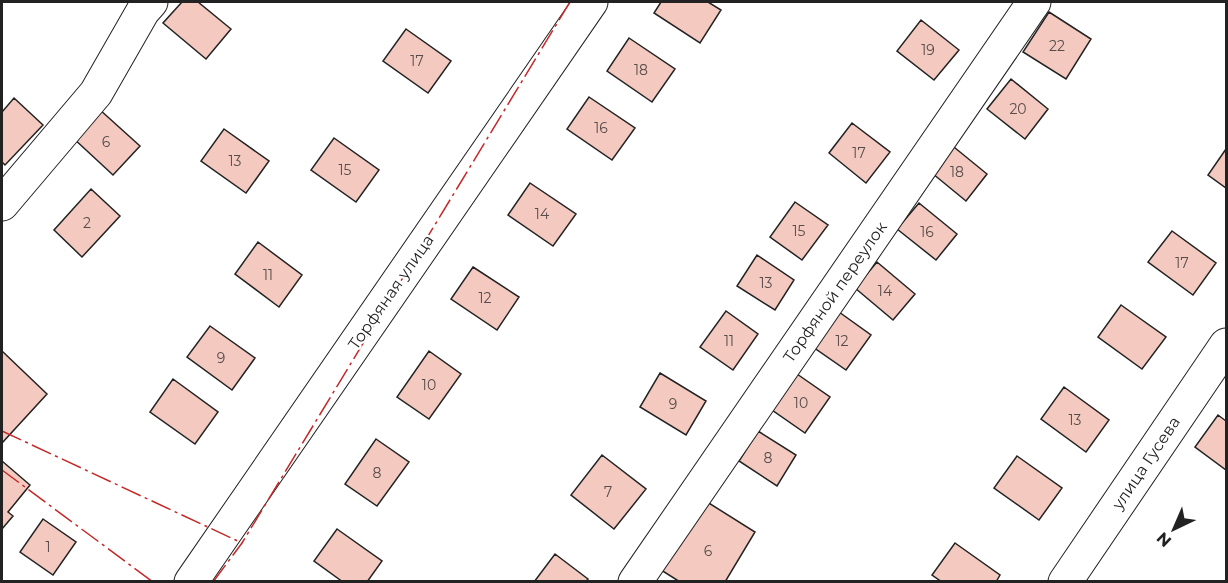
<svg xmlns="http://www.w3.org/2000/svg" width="1228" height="583" font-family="Montserrat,sans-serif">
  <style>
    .building { fill: #f3c9c0; stroke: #222; stroke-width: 1.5 }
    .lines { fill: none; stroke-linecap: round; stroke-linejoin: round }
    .minor-casing { stroke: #222; stroke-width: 35 }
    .minor { stroke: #fff; stroke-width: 33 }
    .power { stroke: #c62828; stroke-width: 1.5; stroke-dasharray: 21 4.5 3 4.5; stroke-linecap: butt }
    .labels { text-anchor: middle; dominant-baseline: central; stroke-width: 4.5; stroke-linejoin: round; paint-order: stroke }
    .number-label { font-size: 14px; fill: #564c4a }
    .street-label { font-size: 16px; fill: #222; stroke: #fff }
  </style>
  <rect width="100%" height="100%" fill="#fff"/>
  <path class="building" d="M 182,2 L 198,2 L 231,29 L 206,59 L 163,23 Z
    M 661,2 L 708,2 L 721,10 L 700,43 L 654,13 Z
    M 1049,12 L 1091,39 L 1066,79 L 1023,52 Z
    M 921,20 L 959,50 L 934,80 L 897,51 Z
    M 406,29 L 451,61 L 428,93 L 383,61 Z
    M 629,38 L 675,69 L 652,102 L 607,71 Z
    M 1011,79 L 1048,109 L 1025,139 L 987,109 Z
    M 589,97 L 635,128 L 612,160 L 567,129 Z
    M 14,98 L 43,125 L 5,165 L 2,162 L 2,112 Z
    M 99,109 L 140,146 L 113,175 L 72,137 Z
    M 852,123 L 890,152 L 866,183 L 829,153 Z
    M 224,129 L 269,161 L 246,193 L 201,161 Z
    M 334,138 L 379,170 L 356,202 L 311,170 Z
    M 949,143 L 987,174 L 966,201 L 927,169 Z
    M 1226,149 L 1226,188 L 1208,175 Z
    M 530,183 L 576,214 L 553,246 L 508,215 Z
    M 91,189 L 120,216 L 82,257 L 54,230 Z
    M 795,202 L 828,225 L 802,260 L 770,237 Z
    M 919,203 L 957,234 L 936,260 L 897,229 Z
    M 1172,231 L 1216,263 L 1193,295 L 1148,262 Z
    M 258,242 L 302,275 L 279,307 L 235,274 Z
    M 757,255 L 794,280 L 775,310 L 737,286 Z
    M 877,262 L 915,294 L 893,320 L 855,288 Z
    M 473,267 L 519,297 L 497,330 L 451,299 Z
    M 1121,305 L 1166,337 L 1142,369 L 1098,337 Z
    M 726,311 L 758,334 L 733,370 L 700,347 Z
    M 839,312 L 871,335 L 846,370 L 813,347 Z
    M 210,326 L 255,358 L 232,390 L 187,357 Z
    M 2,351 L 47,394 L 2,443 Z
    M 429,351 L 461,374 L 429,419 L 397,397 Z
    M 660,373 L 706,401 L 686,435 L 640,407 Z
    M 797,374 L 830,397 L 805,433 L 772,410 Z
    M 173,379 L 218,412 L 195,444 L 150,412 Z
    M 1064,387 L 1109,420 L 1086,452 L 1041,419 Z
    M 1218,415 L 1226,421 L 1226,470 L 1195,447 Z
    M 758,431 L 796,455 L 777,486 L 739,461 Z
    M 376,439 L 409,462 L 377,506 L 345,484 Z
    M 602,455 L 646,489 L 614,529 L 571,495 Z
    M 1017,456 L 1062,488 L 1039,520 L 994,488 Z
    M 2,461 L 30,485 L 8,512 L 13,516 L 2,529 Z
    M 704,500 L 755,532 L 725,582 L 680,582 L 661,570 Z
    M 43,519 L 76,542 L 53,575 L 20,552 Z
    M 337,529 L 382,561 L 367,582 L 343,582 L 314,561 Z
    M 955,543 L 1000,575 L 996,582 L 942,582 L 932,575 Z
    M 555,554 L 588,579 L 585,582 L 534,582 Z"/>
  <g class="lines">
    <defs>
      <path id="minor" d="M 2,204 L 96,93 L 143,11 L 151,2
        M 191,582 L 591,2
        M 635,582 L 1034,2
        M 1065,582 L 1226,345"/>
    </defs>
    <use href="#minor" class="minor-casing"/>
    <use href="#minor" class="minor"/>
    <path class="power" d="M 2,431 L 242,543
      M 2,470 L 153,582
      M 213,582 L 242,543 L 570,2"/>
  </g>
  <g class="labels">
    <g class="number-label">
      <text x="1057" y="46">22</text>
      <text x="928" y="50">19</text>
      <text x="417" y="61">17</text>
      <text x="641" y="70">18</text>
      <text x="1018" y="109">20</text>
      <text x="601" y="128">16</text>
      <text x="106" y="142">6</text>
      <text x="859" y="153">17</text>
      <text x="235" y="161">13</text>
      <text x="345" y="170">15</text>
      <text x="957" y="172">18</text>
      <text x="542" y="214">14</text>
      <text x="87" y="223">2</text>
      <text x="799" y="231">15</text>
      <text x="927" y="232">16</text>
      <text x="1182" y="263">17</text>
      <text x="268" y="275">11</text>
      <text x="766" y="283">13</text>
      <text x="885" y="291">14</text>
      <text x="485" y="298">12</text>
      <text x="729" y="341">11</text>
      <text x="842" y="341">12</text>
      <text x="221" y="358">9</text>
      <text x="429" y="385">10</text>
      <text x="801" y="403">10</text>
      <text x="673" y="404">9</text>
      <text x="1075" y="420">13</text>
      <text x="768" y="458">8</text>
      <text x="377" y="473">8</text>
      <text x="608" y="492">7</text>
      <text x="48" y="547">1</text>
      <text x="708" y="551">6</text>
    </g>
    <g class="street-label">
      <text transform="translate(391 292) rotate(-55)">Торфяная улица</text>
      <text transform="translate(835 292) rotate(-55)">Торфяной переулок</text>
      <text transform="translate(1146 463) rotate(-56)">улица Гусева</text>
    </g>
  </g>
  <rect width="1228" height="583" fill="none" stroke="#222222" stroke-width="6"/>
  <g transform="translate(1174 529) rotate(224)" stroke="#ffffff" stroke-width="4.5" paint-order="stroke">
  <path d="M0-4.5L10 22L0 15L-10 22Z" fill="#222222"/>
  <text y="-9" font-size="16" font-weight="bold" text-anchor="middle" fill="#222222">N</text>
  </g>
</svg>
